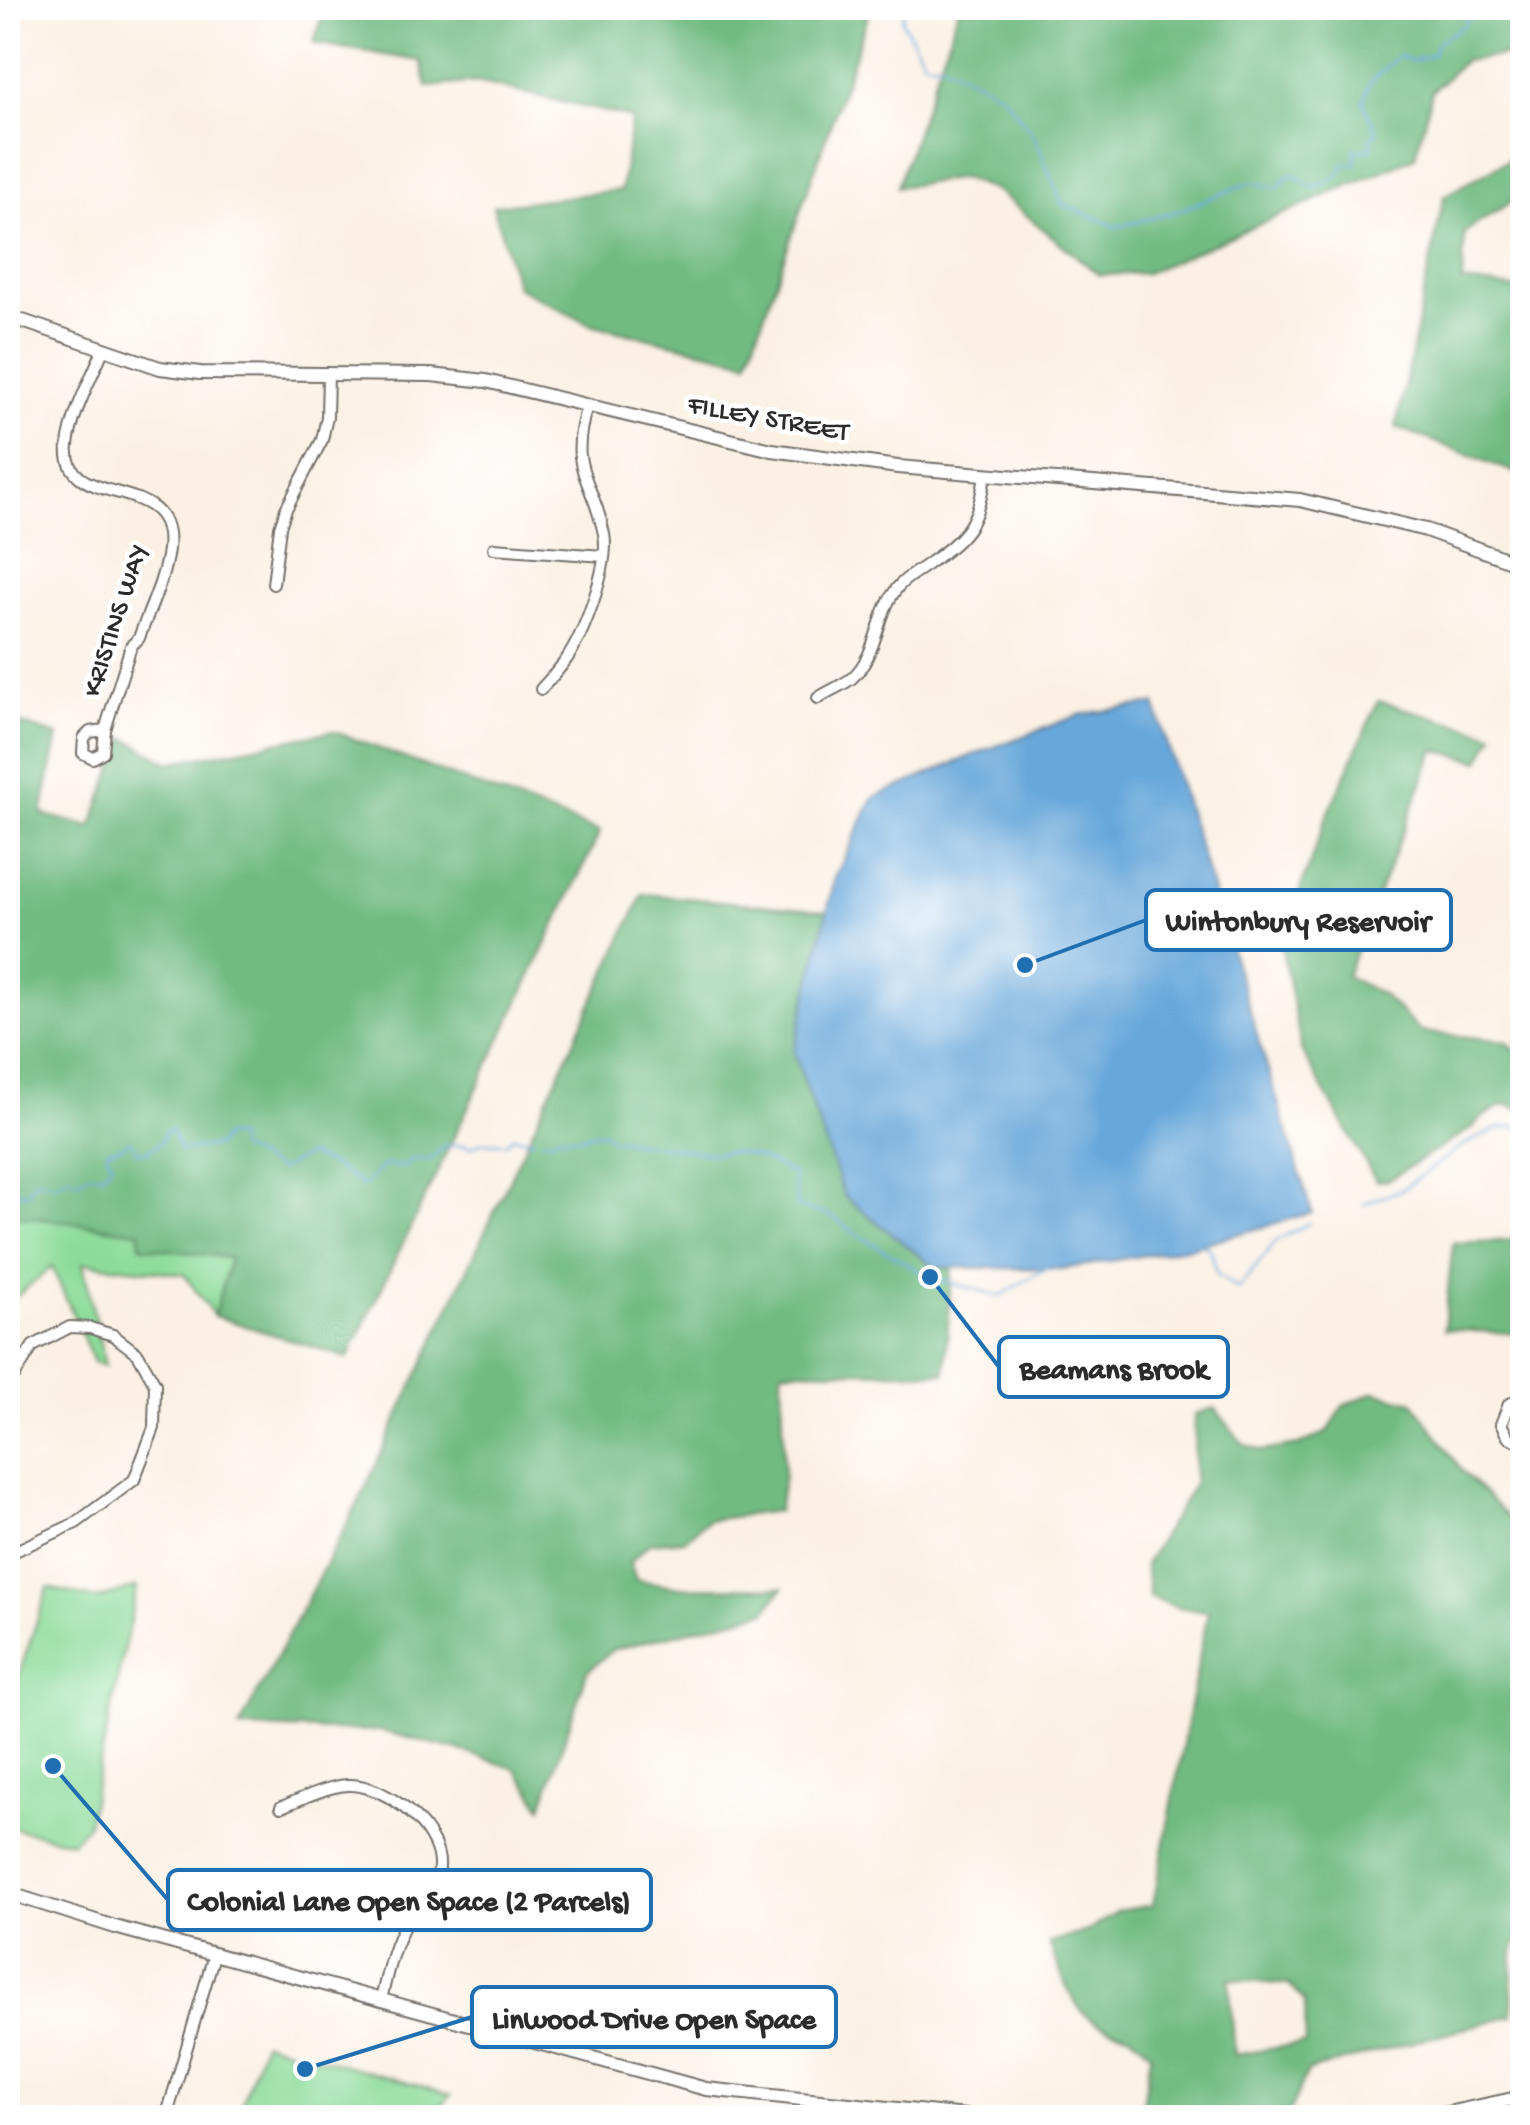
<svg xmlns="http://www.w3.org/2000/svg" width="1530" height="2125" font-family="'Gochi Hand',sans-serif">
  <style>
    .green { fill: #8cdb9a; stroke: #5c8362; stroke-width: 2.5 }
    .forest { fill: #71bb82; stroke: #4e7356; stroke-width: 2.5; fill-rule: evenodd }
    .water { fill: #67a7da; stroke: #496982; stroke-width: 2.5 }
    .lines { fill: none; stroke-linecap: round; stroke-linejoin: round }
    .stream { stroke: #67a7da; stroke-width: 2.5 }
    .minor-casing { stroke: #74706b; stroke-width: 14 }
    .tertiary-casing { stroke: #74706b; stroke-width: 16 }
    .minor { stroke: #fff; stroke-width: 10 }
    .tertiary { stroke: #fff; stroke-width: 12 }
    .labels { text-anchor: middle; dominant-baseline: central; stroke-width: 9; stroke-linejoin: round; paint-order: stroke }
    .street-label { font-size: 28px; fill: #2b2b2b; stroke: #fff }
    .leader { fill: none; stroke: #1f6fb2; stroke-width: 4 }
    .callout-dot { fill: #1f6fb2; stroke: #fff; stroke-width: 4 }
    .callout { fill: #fff; stroke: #1f6fb2; stroke-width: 4 }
    .callout-label { font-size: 30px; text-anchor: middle; font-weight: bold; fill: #2b2b2b }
  </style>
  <rect width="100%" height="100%" fill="#fff"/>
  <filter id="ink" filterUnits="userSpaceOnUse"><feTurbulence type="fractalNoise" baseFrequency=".01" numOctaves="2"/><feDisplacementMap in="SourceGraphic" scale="20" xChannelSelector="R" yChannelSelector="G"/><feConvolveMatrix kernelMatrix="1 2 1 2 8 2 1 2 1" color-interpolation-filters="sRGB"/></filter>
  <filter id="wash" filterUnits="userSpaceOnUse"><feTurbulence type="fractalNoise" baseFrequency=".0048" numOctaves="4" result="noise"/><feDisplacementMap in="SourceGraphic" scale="40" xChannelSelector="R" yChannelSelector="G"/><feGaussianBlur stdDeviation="2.25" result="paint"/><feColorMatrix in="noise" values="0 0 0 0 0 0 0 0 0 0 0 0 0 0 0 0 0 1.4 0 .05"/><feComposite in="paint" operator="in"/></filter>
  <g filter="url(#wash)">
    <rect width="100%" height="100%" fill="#fbf0e3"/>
    <path class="green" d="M 8,1214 L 141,1232 L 141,1246 L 231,1258 L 214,1316 L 184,1274 L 83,1263 L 105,1366 L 94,1362 L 52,1267 L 8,1303 Z
      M 137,1587 L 87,1825 L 72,1842 L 8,1827 L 8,1707 L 48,1588 L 98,1599 Z
      M 263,2042 L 451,2095 L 432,2117 L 237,2117 Z"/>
    <path class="forest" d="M 324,8 L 871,8 L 748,361 L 590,324 L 517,287 L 493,206 L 621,190 L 632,118 L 477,82 L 427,87 L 421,61 L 314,43 Z
      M 959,8 L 1522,8 L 1522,53 L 1464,61 L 1432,91 L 1415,157 L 1146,273 L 1099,275 L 997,191 L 963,178 L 897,187 Z
      M 1522,152 L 1522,194 L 1465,232 L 1462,282 L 1522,289 L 1522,475 L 1396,427 L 1444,196 Z
      M 1378,701 L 1494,734 L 1480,761 L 1435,750 L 1346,976 L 1383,995 L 1421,1032 L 1506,1041 L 1522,1056 L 1522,1109 L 1505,1104 L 1482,1117 L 1472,1128 L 1388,1180 L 1376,1181 L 1302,1052 L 1281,943 L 1325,821 Z
      M 8,720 L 58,736 L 42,814 L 91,827 L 125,738 L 169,763 L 333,731 L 600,832 L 348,1358 L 214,1316 L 230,1258 L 140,1246 L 140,1232 L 8,1214 Z
      M 643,894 L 953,923 L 955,1212 L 945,1373 L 782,1370 L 784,1476 L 778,1511 L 708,1520 L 684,1540 L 649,1543 L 630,1562 L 636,1580 L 680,1587 L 783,1588 L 766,1611 L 612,1650 L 587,1672 L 542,1807 L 516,1769 L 455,1749 L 380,1731 L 239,1728 L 359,1501 Z
      M 1522,1240 L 1522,1334 L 1444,1329 L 1453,1243 Z
      M 1374,1392 L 1413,1402 L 1464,1473 L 1522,1531 L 1522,1930 L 1513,1952 L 1512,2015 L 1308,2071 L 1287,2117 L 1141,2117 L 1151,2053 C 1125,2025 1126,2037 1097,2023 C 1070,2010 1060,1968 1049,1943 L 1090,1930 L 1118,1911 L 1153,1905 L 1208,1611 L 1176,1607 L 1149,1597 L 1145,1564 L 1194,1484 L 1195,1414 L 1215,1408 L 1243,1444 L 1262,1451 L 1299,1445 L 1328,1432 L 1343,1406 ZM 1229,1979 L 1289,1985 L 1305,2002 L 1306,2043 L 1235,2055 Z"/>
    <path class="water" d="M 1155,704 L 1312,1213 L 1192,1247 L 1063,1269 L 934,1267 L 844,1196 L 794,1052 L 835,878 L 873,798 L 975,754 L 1082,714 Z"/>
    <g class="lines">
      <path class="stream" d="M 905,8 L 902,21 L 925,62 L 942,63 L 1003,95 L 1034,135 L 1062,204 L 1117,227 L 1175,212 L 1251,182 L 1278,188 L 1289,175 L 1294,175 L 1313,188 L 1337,177 L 1345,164 L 1356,164 L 1355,150 L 1372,149 L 1370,139 L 1377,132 L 1363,103 L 1370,82 L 1398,56 L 1413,61 L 1433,54 L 1436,43 L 1463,26 L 1472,12 L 1487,8
        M 543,1140 L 552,1140 L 556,1136 L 584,1137 L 589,1133 L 605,1132 L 609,1138 L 715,1154 C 743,1146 767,1162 793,1174 L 797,1207 L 830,1215 L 858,1235 L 930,1277 L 1000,1296 L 1048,1267
        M 8,1194 L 14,1190 L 27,1194 L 34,1181 L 42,1179 L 54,1185 L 69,1176 L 78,1181 L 88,1174 L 103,1174 L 113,1162 L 107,1157 L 108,1150 L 123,1146 L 129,1141 L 135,1145 L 135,1151 L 146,1152 L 161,1142 L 165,1132 L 171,1130 L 181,1151 L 218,1145 L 224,1136 L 238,1137 L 239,1149 L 279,1170 L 308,1155 L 339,1169 L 363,1186 L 383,1165 L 404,1167 L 412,1159 L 430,1160 L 444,1146 L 465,1145 L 470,1148 L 482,1142 L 506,1143 L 513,1137 L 534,1139
        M 1364,1204 L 1403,1189 L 1462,1146 L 1497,1129 L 1522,1126
        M 1200,1243 L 1211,1250 L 1217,1274 L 1238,1289 L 1276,1241 L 1309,1223"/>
    </g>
  </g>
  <g filter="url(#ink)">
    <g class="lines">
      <defs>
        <path id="minor" d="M 103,350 C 91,379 72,413 68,445 C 61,513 177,470 168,549 C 165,578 149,610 139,638 L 131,646 L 105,730 L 103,752 L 93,758 L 83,753 L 84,738 L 90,732 L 105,730
          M 494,548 L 604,556
          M 273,584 L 280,527 L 286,509 L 322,440 L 327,417 L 328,374
          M 541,689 C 549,680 559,670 566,660 C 584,634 610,565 604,534 C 592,476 567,471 587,406
          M 818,698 C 828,691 842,686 852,678 C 878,655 876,613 898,587 C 906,577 919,571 929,563 C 968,537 979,521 985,474
          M 8,1386 L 33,1346 L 70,1327 L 90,1328 L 113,1335 L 138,1354 L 155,1384 L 154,1428 L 134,1480 L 76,1523 L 13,1552 L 8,1529
          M 1522,1399 L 1509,1404 L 1501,1424 L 1508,1437 L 1522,1443
          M 281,1807 C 302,1799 326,1786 348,1785 C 386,1783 448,1833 438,1874 C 434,1892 418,1905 408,1919 C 393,1944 387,1973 381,2000
          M 166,2118 L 214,1955"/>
        <path id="tertiary" d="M 8,316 L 160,368 L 200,373 L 431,375 L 486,381 L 772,450 L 898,467 L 1300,500 L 1426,530 L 1522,565
          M 8,1893 L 115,1927 L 706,2089 L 985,2118
          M 1424,2118 L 1522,2097"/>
      </defs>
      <use href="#minor" class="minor-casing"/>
      <use href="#tertiary" class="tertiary-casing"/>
      <use href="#minor" class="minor"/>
      <use href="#tertiary" class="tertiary"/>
    </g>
  </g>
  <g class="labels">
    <g class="street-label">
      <text transform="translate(768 420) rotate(10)">FILLEY STREET</text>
      <text transform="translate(117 621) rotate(-72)">KRISTINS WAY</text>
    </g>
  </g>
  <path class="leader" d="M1025 965L1146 920M930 1277L999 1367M53 1766L168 1900M305 2069L472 2017"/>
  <g class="callout-dot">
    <circle cx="1025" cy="965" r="10"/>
    <circle cx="930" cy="1277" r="10"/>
    <circle cx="53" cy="1766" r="10"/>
    <circle cx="305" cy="2069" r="10"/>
  </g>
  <g class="callout">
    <rect x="1146" y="890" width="305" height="60" rx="10"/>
    <rect x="999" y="1337" width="229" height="60" rx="10"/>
    <rect x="168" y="1870" width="483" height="60" rx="10"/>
    <rect x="472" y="1987" width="364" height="60" rx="10"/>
  </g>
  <g class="callout-label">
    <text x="1298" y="930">Wintonbury Reservoir</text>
    <text x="1114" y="1378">Beamans Brook</text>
    <text x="409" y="1910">Colonial Lane Open Space (2 Parcels)</text>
    <text x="654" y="2028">Linwood Drive Open Space</text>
  </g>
  <rect width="1530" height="2125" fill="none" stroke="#fff" stroke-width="40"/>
</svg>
